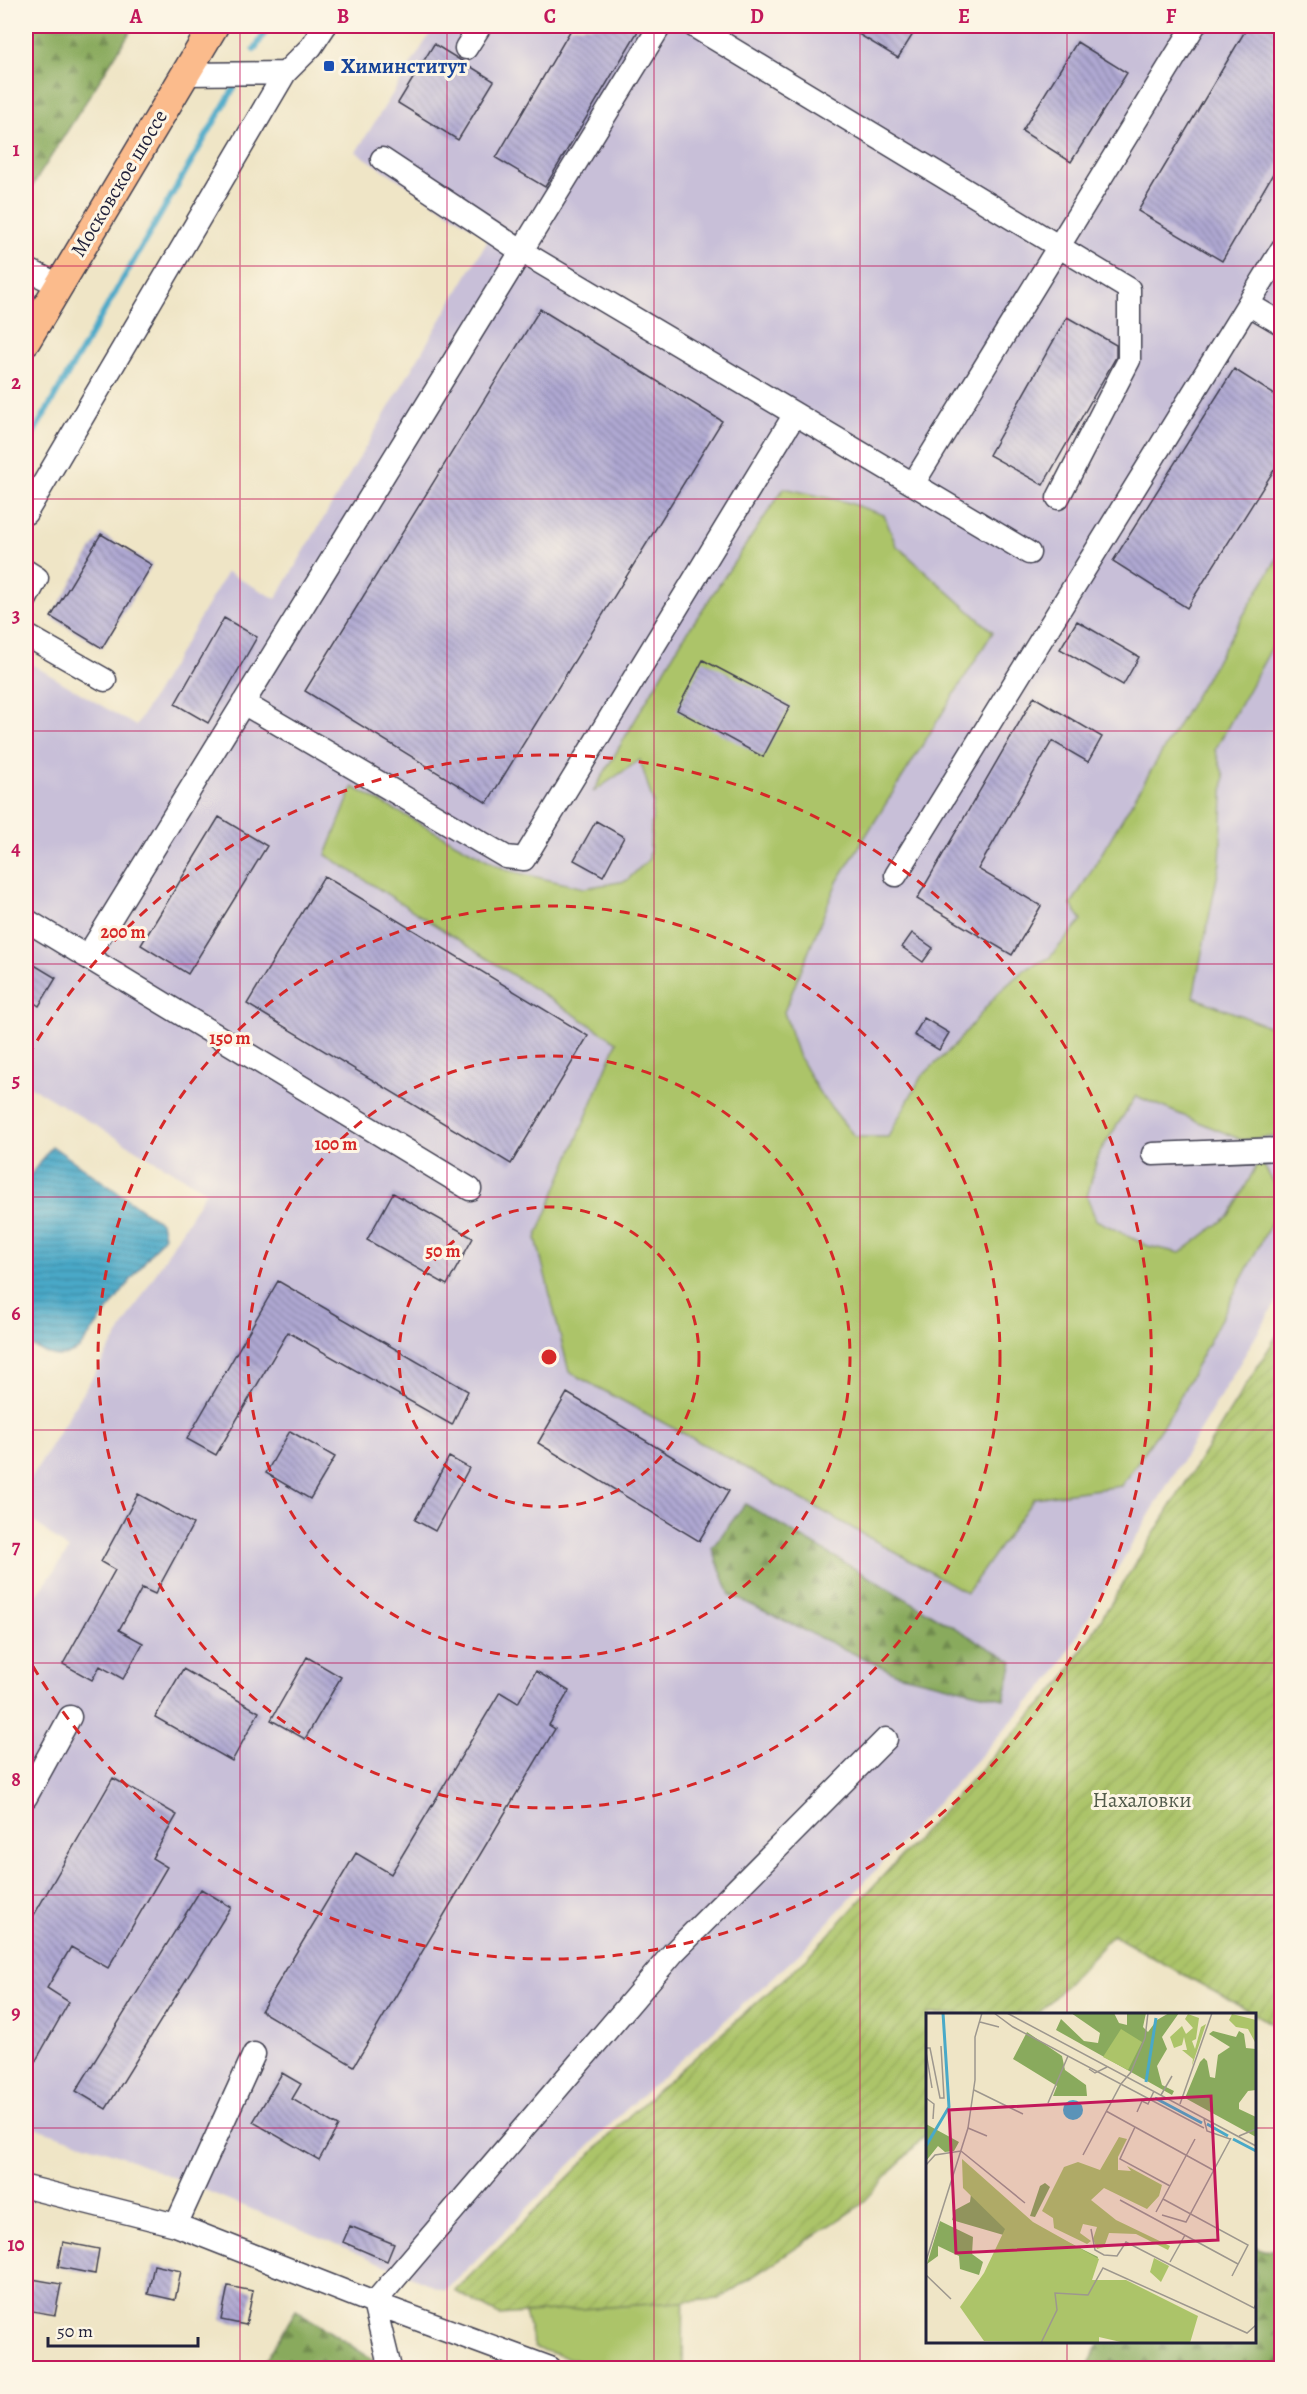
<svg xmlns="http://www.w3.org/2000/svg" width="1307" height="2394" font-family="Alegreya,serif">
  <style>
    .industrial { fill: #c8bfd8 }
    .green { fill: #acc469; stroke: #677352; stroke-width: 1.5 }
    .forest { fill: url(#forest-firs); stroke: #56664c; stroke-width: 1.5 }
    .garden { fill: url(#garden-furrows); stroke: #677352; stroke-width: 1.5 }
    .water { fill: url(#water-rules); stroke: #366682; stroke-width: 1.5 }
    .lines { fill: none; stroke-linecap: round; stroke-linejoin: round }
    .stream { stroke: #49a9c8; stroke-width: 6 }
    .building { fill: url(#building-back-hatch) }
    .minor-casing { stroke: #413f50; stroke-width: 25 }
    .major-casing { stroke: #413f50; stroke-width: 31 }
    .minor { stroke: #fff; stroke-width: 22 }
    .major { stroke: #fbbb8c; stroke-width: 28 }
    .grid { fill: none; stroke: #c2185b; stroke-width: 1.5; stroke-opacity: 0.55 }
    .ring { fill: none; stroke: #d62828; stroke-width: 3; stroke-dasharray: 10 8 }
    .transit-dot { fill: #1a4fb4; stroke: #fcf5e5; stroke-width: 2 }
    .labels { text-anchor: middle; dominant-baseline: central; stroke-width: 6; stroke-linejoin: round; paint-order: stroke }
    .transit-label { font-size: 21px; font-weight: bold; fill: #164399; stroke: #fcf5e5; text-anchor: start }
    .street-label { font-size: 21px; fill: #22223b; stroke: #fcf5e5 }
    .park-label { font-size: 21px; fill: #525b4b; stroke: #fcf5e5 }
    .inset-river { fill: none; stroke: #49a9c8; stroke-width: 3 }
    .inset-road { fill: none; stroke: #9d978e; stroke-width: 1.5 }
    .view { fill: #c2185b; fill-opacity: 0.15; stroke: #c2185b; stroke-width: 3 }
    .inset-edge { fill: none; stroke: #22223b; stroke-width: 3 }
    .centre { fill: #d62828; stroke: #fcf5e5; stroke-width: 3 }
    .ring-label { font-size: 18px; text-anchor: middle; font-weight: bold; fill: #d62828; stroke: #fcf5e5; stroke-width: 6; stroke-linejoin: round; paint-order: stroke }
    .neatline { fill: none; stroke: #c2185b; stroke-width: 2 }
    .grid-label { font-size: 20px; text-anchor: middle; font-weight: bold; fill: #c2185b }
  </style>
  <defs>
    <pattern id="forest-firs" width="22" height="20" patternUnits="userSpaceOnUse" patternTransform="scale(1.5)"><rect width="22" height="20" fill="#89aa5d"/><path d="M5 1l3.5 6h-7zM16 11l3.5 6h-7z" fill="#708a4e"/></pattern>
    <pattern id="garden-furrows" width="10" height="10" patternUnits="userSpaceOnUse" patternTransform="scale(1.5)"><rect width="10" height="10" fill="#acc469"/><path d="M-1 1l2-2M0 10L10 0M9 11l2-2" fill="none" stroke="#94a85c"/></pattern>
    <pattern id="water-rules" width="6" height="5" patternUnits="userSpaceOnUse" patternTransform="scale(1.5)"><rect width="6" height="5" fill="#49a9c8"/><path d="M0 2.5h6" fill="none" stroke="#3c89a4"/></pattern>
    <pattern id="building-back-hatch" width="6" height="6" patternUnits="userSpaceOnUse" patternTransform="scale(1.5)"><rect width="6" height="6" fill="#afa8d2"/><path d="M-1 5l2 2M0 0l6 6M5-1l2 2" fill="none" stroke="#8e88ac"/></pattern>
  </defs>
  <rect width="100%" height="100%" fill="#fcf5e5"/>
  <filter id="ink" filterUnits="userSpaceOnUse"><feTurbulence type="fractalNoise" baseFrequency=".0167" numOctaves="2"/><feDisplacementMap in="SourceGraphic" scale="12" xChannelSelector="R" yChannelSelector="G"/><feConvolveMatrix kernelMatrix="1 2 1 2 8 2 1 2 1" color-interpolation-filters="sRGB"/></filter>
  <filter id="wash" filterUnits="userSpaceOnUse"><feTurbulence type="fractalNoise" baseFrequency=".008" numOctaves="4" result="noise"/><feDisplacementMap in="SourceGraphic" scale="24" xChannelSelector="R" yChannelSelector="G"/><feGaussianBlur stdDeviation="1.35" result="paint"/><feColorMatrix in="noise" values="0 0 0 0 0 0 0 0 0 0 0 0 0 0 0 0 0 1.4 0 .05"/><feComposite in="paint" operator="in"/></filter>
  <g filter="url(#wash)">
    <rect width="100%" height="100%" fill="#efe5c6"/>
    <path class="industrial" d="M 435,26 L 1281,26 L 1281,1294 L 1054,1675 L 798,1955 L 620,2115 L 445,2291 L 332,2242 L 114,2153 L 26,2125 L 26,1611 L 69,1550 L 26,1515 L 26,1486 L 206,1191 L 26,1084 L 26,661 L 136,726 L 227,572 L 276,599 L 489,238 L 356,152 Z"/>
    <path class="green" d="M 784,488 L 846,502 L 884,515 L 896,545 L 993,632 L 837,882 L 784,1012 L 798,1055 L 819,1092 L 855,1137 L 888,1137 L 921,1077 L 955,1045 L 997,994 L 1024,970 L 1049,958 L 1082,920 L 1071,905 L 1281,552 L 1281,631 L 1215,750 L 1224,776 L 1220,863 L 1193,997 L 1281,1031 L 1281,1136 L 1242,1140 L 1136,1096 L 1098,1155 L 1087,1197 L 1096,1220 L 1148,1246 L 1180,1253 L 1230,1215 L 1260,1159 L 1281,1195 L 1281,1204 L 1172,1412 L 1121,1486 L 1034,1498 L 967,1593 L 727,1457 L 569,1372 L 536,1238 L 617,1042 L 326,855 L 353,787 L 506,870 L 584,888 L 626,881 L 649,859 L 653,802 L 640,760 L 593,792 L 682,640 Z
      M 684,2271 L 683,2368 L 602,2368 L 535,2348 L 516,2283 Z"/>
    <path class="forest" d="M 26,26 L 134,26 L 26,196 Z
      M 745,1504 L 1013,1662 L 1004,1699 L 897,1674 L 730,1595 L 712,1548 Z
      M 1255,2247 L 1264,2250 L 1281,2249 L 1281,2368 L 1087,2368 L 1100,2342 L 1254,2342 Z
      M 296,2310 L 375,2361 L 376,2368 L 261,2368 Z"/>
    <path class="garden" d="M 1281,1329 L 1281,2029 L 1113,1935 L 1038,2014 L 928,2014 L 927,2133 L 861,2205 L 719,2299 L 499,2315 L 455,2291 L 630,2115 L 806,1959 L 1062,1682 Z"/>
    <path class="water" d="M 52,1146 L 161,1223 L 164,1236 L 79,1349 C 56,1363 48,1354 26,1343 L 26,1181 Z"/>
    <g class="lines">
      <path class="stream" d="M 254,50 L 269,26
        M 26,446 L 234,88"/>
    </g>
    <g id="blocks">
      <path class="building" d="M 573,26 L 641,26 L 545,187 L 496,158 Z
        M 845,26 L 918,26 L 898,58 Z
        M 1248,26 L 1281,26 L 1281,160 L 1222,261 L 1138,211 Z
        M 1077,42 L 1127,73 L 1071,162 L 1022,131 Z
        M 434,44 L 494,81 L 458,140 L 398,103 Z
        M 540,309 L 722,421 L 487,803 L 305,691 Z
        M 1067,317 L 1116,345 L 1116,357 L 1043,485 L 989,455 Z
        M 1234,369 L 1281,399 L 1281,459 L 1187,608 L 1113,561 Z
        M 101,534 L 152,565 L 102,648 L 51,617 Z
        M 224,618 L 257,637 L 208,723 L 175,704 Z
        M 1077,621 L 1139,657 L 1123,685 L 1060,649 Z
        M 703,660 L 790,706 L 763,757 L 677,710 Z
        M 1034,697 L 1102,737 L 1088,762 L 1052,741 L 978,869 L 1041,906 L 1012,955 L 917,899 Z
        M 219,817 L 267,846 L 188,974 L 141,945 Z
        M 596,821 L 624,837 L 603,876 L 574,860 Z
        M 324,876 L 588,1036 L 511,1164 L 247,1004 Z
        M 912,933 L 933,948 L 923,962 L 902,947 Z
        M 31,963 L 56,978 L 39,1006 L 26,997 L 26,973 Z
        M 924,1018 L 949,1033 L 939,1050 L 914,1035 Z
        M 393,1193 L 473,1238 L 447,1285 L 367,1240 Z
        M 278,1281 L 468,1391 L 452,1425 L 288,1332 L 216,1455 L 187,1439 Z
        M 567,1393 L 729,1491 L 699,1541 L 538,1443 Z
        M 290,1431 L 335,1457 L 310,1499 L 266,1473 Z
        M 449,1457 L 469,1468 L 435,1531 L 415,1520 Z
        M 138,1494 L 193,1524 L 155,1594 L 142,1588 L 119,1630 L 143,1643 L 123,1679 L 100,1666 L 92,1680 L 63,1664 L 115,1570 L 101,1562 Z
        M 307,1657 L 341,1677 L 305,1739 L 271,1720 Z
        M 183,1669 L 259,1712 L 232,1761 L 155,1717 Z
        M 536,1671 L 569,1691 L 549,1725 L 555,1729 L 354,2066 L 261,2011 L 356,1853 L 391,1874 L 500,1692 L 518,1703 Z
        M 113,1778 L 177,1815 L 152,1858 L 167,1867 L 108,1968 L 71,1947 L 47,1988 L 69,2002 L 26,2078 L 26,1929 Z
        M 201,1889 L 231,1907 L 106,2109 L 76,2091 Z
        M 282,2073 L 301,2084 L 292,2099 L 338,2126 L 319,2160 L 253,2122 Z
        M 350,2226 L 394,2244 L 387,2261 L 343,2242 Z
        M 63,2242 L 99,2249 L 95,2274 L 58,2267 Z
        M 154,2265 L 181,2271 L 175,2300 L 148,2294 Z
        M 32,2279 L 61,2284 L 55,2315 L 26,2310 Z
        M 228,2286 L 253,2291 L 246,2325 L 221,2320 Z"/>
    </g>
  </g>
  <g filter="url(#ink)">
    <use href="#blocks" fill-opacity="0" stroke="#413f50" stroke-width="1.5"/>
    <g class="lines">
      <defs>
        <path id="minor" d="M 694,26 L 1129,289 L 1129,360 L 1058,498
          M 466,48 L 480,26
          M 184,74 L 285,73 L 311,47 L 325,26
          M 382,159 L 521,251 L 1029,553
          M 26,269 L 59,285
          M 1248,304 L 1282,324
          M 913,484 L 1194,26
          M 26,513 L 285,73
          M 26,571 L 37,578 L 26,599
          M 26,635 L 105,680
          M 243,703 L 506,857 L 524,859 L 795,414
          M 896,875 L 1282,249
          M 26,920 L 470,1189
          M 87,957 L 660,26
          M 1153,1154 L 1282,1149
          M 26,1797 L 70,1717
          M 26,2187 L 176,2225 L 374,2303 L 550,2368
          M 176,2225 L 254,2054
          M 374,2303 L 673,1953 L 886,1739
          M 374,2303 L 390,2368"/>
        <path id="major" d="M 26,341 L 214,26"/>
      </defs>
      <use href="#minor" class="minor-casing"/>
      <use href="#major" class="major-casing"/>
      <use href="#minor" class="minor"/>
      <use href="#major" class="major"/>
    </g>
  </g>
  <path class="grid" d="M 240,26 L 240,2368M 447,26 L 447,2368M 654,26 L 654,2368M 860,26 L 860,2368M 1067,26 L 1067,2014M 26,266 L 1282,266M 26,499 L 1282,499M 26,731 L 1282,731M 26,964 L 1282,964M 26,1197 L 1282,1197M 26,1430 L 1282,1430M 26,1663 L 1282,1663M 26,1895 L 1282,1895M 26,2128 L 928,2128M 1254,2128 L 1282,2128M 1067,2342 L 1067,2368"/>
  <g class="ring">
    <circle cx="549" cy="1357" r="150"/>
    <circle cx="549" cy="1357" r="301"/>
    <circle cx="549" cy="1357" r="451"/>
    <path d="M28 1056A602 602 0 1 1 28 1658"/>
  </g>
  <rect class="transit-dot" x="323" y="60" width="12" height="12" rx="3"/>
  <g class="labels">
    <g class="transit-label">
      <text x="341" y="66">Химинститут</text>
    </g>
    <g class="street-label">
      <text transform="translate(119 183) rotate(-59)">Московское шоссе</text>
    </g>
    <g class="park-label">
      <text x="1142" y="1800">Нахаловки</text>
    </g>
  </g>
  <g transform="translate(926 2013)">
    <rect width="330" height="330" fill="#efe5c6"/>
    <path d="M 262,1 L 273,5 L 270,26 L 266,28 L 269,36 L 275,14 L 280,11 L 266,53 L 267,46 L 256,37 L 261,37 L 258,24 L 256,32 L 248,35 L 244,24 L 256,13 L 260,21 L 267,15 L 259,6 ZM 306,1 L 330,7 L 330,31 L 322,16 L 310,14 L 303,7 ZM 193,124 L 201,126 L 192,144 L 192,157 L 205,158 L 201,153 L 236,172 L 233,183 L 221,196 L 178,175 L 165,187 L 190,207 L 244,233 L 242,237 L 210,221 L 183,220 L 178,234 L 171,236 L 167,226 L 171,214 L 157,211 L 154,220 L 165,228 L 161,231 L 128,215 L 127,205 L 116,198 L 138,154 L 152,149 L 174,157 ZM 228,245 L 243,253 L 235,269 L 224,259 Z" fill="#acc469"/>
    <path d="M 145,0 L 188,0 L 193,10 L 201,12 L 201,0 L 220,0 L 217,14 L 222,19 L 231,7 L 243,0 L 253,0 L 236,24 L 241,36 L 231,53 L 236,72 L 248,78 L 246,82 L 130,17 L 135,6 L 158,28 L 172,30 L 174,20 ZM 287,18 L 310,24 L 313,18 L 318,21 L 320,35 L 330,36 L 330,77 L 322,78 L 313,90 L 313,96 L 330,104 L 330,124 L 259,85 L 274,49 L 278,45 L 281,48 L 284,64 L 289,65 L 292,42 L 304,34 L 283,21 ZM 101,19 L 136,43 L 139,57 L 160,72 L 161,83 L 127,83 L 131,73 L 87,46 ZM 0,111 L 33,129 L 28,138 L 19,139 L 12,133 L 0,148 ZM 119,170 L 124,174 L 109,204 L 104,203 L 114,173 ZM 45,181 L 172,244 L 170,249 L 26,207 L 29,197 L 44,189 ZM 14,208 L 47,224 L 46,241 L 57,249 L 53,262 L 34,256 L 33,243 L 12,233 L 12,243 L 1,251 Z" fill="#89aa5d"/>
    <path d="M 195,16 L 216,29 L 202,57 L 177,44 Z" fill="#acc469"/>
    <path d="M 36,146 L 107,209 L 173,246 L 166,267 L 200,267 L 272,303 L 264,330 L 199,330 L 173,324 L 173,330 L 58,328 L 34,294 L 58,260 L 79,216 L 37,175 Z" fill="#acc469"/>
    <path d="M137 97a10 10 0 1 1 20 0a10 10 0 1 1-20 0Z" fill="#49a9c8"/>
    <path class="inset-river" d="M 220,69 L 230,5M 229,85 L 276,110M 281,111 L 302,123M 307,126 L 330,138M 0,133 L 23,94 L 17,0"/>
    <path class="inset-road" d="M 68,0 L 87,14 L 278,115M 81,0 L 330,133M 54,9 L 73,14M 0,35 L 4,35 L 14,85 L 18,85 L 15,33M 0,39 L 6,75M 163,56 L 169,60 L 181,54M 48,77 L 97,101M 235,82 L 246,63M 0,85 L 8,91 L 7,106M 122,90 L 142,43M 254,91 L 286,0M 180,98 L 287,157M 211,99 L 216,88 L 222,91 L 228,78M 278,106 L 281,118 L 304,126M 209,114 L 194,146 L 244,173M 42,115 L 61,123M 313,123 L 330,116M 35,138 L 99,190M 157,142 L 195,71 L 205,59 L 219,25 L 222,0M 0,152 L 9,142 L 35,138M 237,186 L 322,232 L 306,263M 194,187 L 312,251M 230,199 L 269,126M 236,202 L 260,209 L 305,125M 165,216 L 169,237 L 178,242 L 191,243 L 200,229 L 328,295 L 330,291M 0,248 L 42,115 L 49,67 L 49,24 L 56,0M 244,249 L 259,222M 0,262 L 25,286M 115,330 L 131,297 L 129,280 L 162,282 L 177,255 L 321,320 L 330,312"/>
    <path class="view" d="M 285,83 L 292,227 L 30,240 L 23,97 Z"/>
    <rect width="330" height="330" class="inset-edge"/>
  </g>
  <circle cx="549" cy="1357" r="9" class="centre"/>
  <g class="ring-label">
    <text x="123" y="938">200 m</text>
    <text x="230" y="1044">150 m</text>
    <text x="336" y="1150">100 m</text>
    <text x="443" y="1257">50 m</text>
  </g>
  <rect width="1307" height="2394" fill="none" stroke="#fcf5e5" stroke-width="66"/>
  <path d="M48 2337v9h150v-9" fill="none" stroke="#22223b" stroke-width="3"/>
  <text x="57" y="2337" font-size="18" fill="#22223b" stroke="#fcf5e5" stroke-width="4.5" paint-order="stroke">50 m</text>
  <rect x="33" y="33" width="1241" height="2328" class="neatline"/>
  <g class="grid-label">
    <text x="136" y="23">A</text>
    <text x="343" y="23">B</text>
    <text x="550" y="23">C</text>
    <text x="757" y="23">D</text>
    <text x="964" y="23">E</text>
    <text x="1171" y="23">F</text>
    <text x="16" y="156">1</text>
    <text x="16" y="389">2</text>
    <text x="16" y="622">3</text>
    <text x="16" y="855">4</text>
    <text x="16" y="1087">5</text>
    <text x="16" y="1320">6</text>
    <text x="16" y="1553">7</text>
    <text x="16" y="1786">8</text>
    <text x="16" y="2019">9</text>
    <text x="16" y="2251">10</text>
  </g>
</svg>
